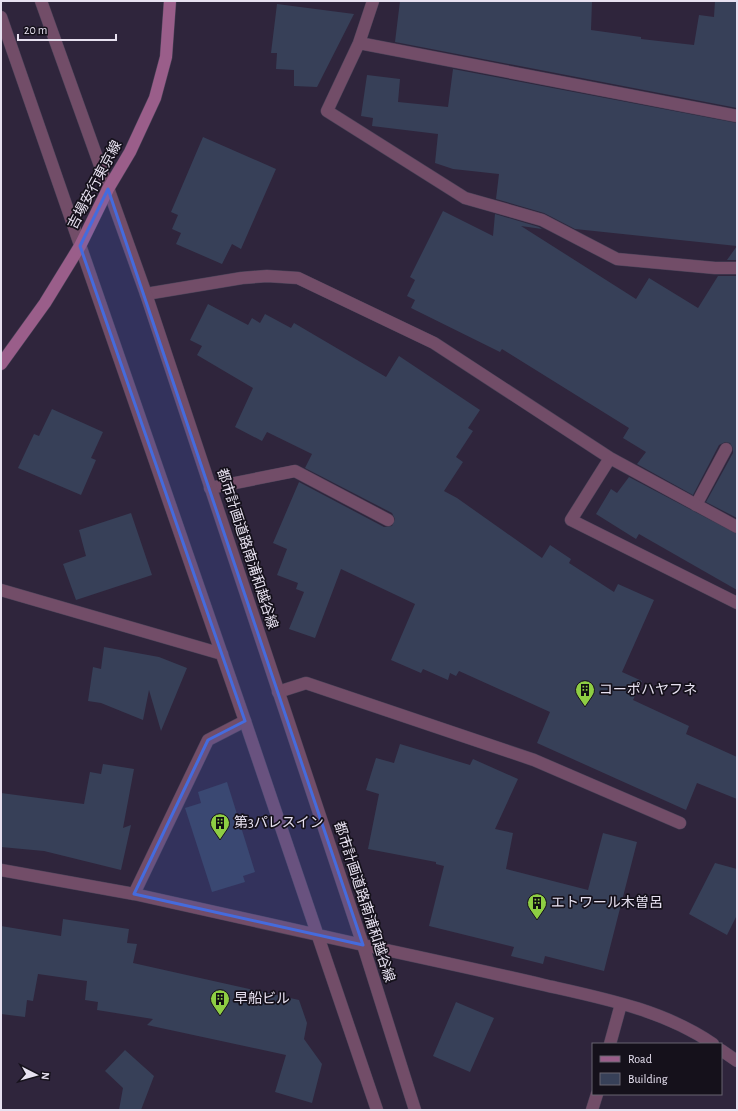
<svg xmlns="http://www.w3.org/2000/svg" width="738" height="1111" font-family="'Alegreya Sans','Noto Sans JP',sans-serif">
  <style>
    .building { fill: #374058 }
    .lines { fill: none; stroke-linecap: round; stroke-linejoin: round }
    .service-casing { stroke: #4c4359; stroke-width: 13 }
    .minor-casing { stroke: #4c4359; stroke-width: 13 }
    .tertiary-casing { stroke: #4c4359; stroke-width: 13 }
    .secondary-casing { stroke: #4c4359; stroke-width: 13 }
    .service { stroke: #724d68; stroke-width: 12 }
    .minor { stroke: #724d68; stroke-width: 12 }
    .tertiary { stroke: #724d68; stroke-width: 12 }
    .secondary { stroke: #9a5e8a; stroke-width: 12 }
    .marked { fill: #456bdd; fill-opacity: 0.2; stroke: #456bdd; stroke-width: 3; stroke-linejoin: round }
    .labels { text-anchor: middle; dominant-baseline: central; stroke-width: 3.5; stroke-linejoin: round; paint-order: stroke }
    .street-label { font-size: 14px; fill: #e7e1f0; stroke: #15111b }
    .poi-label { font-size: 14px; fill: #e7e1f0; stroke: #15111b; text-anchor: start }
  </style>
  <rect width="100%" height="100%" fill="#2f253c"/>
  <path class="building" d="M 400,1 L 592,1 L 591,30 L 641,37 L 641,39 L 694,45 L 699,15 L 714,17 L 715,1 L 737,1 L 737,108 L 395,42 Z
    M 277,4 L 354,14 L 317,87 L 294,86 L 294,70 L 276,69 L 277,53 L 271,53 Z
    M 453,69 L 737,123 L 737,260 L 727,260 L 737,246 L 575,229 L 544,213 L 496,199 L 499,174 L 453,169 L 435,163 L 438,134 L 372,126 L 373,118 L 361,116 L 367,75 L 400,79 L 398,102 L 448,107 Z
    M 203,137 L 276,169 L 241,249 L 232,244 L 222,264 L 176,244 L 181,233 L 172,229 L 178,215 L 171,212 Z
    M 443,211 L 493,236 L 495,214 L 539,227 L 542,229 L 521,226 L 636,299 L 649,278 L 698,308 L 718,276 L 737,276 L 737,518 L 706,502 L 733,453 L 733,448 L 730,443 L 725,442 L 719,445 L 693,495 L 637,464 L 646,452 L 623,438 L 629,428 L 502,349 L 500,352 L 411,308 L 415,300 L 407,296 L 415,280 L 410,277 Z
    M 208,304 L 248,325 L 252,318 L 260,323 L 265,314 L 291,328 L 294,323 L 386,377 L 399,356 L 480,410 L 468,428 L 473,431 L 456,457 L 463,462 L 444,491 L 457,498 L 542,558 L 550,545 L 571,559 L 569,563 L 614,592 L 618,584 L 654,600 L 622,672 L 642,681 L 633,700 L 689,726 L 686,734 L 737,757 L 737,799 L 697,783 L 686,810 L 537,743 L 550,712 L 459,671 L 456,676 L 450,673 L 448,680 L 423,669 L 421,673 L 391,660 L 415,604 L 341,569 L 315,638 L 289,629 L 304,592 L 296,589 L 298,583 L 277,575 L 287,549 L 273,543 L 299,482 L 384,527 L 392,526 L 395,519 L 392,513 L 305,468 L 312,454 L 267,432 L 262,441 L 235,427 L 253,388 L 197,355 L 202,346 L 190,340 Z
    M 52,409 L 103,432 L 91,458 L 96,460 L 81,495 L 18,468 L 34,434 L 39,436 Z
    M 629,477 L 737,534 L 737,590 L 639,534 L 636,539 L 596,514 L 611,489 L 617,493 Z
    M 131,513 L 152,575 L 76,600 L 63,564 L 86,556 L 79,530 Z
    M 104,647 L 159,657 L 187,668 L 161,731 L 149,690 L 143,720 L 101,703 L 88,701 L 93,667 L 101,669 Z
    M 400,744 L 470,765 L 473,759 L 518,779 L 495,829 L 513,833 L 506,869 L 588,890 L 603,833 L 637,842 L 604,971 L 545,956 L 543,964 L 511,956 L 514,947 L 429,926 L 444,866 L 436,864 L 436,862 L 368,849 L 379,794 L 366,790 L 376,758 L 394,763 Z
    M 103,764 L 134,769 L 123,828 L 131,825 L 121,870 L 44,851 L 1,847 L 1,793 L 84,804 L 90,772 L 101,774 Z
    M 227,782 L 255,872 L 243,876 L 245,882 L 212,892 L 185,808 L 201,803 L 198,792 Z
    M 715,863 L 737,869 L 737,915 L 727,935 L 689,914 Z
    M 63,919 L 129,929 L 127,943 L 137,944 L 133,963 L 299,1000 L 307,1023 L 304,1039 L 322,1064 L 312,1103 L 275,1092 L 286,1055 L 147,1025 L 153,1019 L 97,1010 L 98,1002 L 85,1000 L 87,981 L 38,974 L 33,1001 L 27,1000 L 25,1017 L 1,1014 L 1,926 L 61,936 Z
    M 456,1002 L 494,1018 L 470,1072 L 433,1056 Z
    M 125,1050 L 154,1076 L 141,1110 L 119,1110 L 123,1088 L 105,1071 Z"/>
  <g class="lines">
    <defs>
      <path id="service" d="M 210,488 L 295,471 L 388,520
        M 696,505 L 726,449
        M 278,692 L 306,683 L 534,760 L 680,823"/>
      <path id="minor" d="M 373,1 L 359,43 L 327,111 L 465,198 L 542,220 L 617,259 L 715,268 L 737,268
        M 359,43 L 737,116
        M 146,294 L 242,278 L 267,276 L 298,278 L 434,343 L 610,458 L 737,527
        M 610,458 L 571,520 L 737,603
        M 1,590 L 222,654
        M 134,894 L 208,740 L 245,721
        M 363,945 C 423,958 484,971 544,985 C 602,998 664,1010 713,1044
        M 610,1044 L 621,1004
        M 721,1050 L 737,1061
        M 592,1110 L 597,1094"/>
      <path id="tertiary" d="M 41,1 L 146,294 L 363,945 L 415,1110
        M 1,17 L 245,721 L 377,1110
        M 1,870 L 134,894 L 363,945"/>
      <path id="secondary" d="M 1,364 L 45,303 L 80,246 L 108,189 L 130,152 L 155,98 L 166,57 L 170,1"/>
    </defs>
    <use href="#service" class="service-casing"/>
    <use href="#minor" class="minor-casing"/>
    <use href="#tertiary" class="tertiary-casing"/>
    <use href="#secondary" class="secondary-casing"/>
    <use href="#service" class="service"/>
    <use href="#minor" class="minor"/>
    <use href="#tertiary" class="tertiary"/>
    <use href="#secondary" class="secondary"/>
  </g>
  <path class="marked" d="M 108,189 L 363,945 L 134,894 L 208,740 L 245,721 L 80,246 Z"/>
  <defs>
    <symbol id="building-pin" viewBox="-11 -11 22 30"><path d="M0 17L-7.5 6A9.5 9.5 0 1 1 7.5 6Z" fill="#8ece43" stroke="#15111b"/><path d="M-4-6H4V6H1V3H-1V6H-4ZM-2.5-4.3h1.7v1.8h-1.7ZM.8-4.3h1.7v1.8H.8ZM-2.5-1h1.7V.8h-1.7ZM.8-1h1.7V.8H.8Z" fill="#111"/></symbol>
  </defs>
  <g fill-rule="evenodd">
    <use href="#building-pin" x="574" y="679" width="22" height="30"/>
    <use href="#building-pin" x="209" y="812" width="22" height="30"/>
    <use href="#building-pin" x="526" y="892" width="22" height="30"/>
    <use href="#building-pin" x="209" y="988" width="22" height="30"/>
  </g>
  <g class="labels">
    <g class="street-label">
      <text transform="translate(95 185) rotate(-62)">吉場安行東京線</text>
      <text transform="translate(247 549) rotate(72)">都市計画道路南浦和越谷線</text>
      <text transform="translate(364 902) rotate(72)">都市計画道路南浦和越谷線</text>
    </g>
    <g class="poi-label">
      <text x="599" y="690">コーポハヤフネ</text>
      <text x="234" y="823">第3パレスイン</text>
      <text x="551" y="903">エトワール木曽呂</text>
      <text x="234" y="999">早船ビル</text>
    </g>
  </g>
  <rect width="738" height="1111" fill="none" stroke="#e7e1f0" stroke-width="4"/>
  <rect x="592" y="1043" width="130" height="52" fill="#15111b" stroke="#696470"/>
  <rect x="600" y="1056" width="20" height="6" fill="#9a5e8a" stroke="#696470"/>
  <text x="628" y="1063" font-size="12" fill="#e7e1f0">Road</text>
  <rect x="600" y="1073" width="20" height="12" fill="#374058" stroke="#696470"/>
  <text x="628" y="1083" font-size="12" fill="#e7e1f0">Building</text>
  <g transform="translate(36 1075) rotate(96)" stroke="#15111b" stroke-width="3" paint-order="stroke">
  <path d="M0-3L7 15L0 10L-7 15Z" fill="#e7e1f0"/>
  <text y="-6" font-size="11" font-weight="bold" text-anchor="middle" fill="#e7e1f0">N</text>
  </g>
  <path d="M18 34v6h98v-6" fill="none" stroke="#e7e1f0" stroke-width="2"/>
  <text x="24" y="34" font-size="12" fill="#e7e1f0" stroke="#15111b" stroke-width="3" paint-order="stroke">20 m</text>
</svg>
